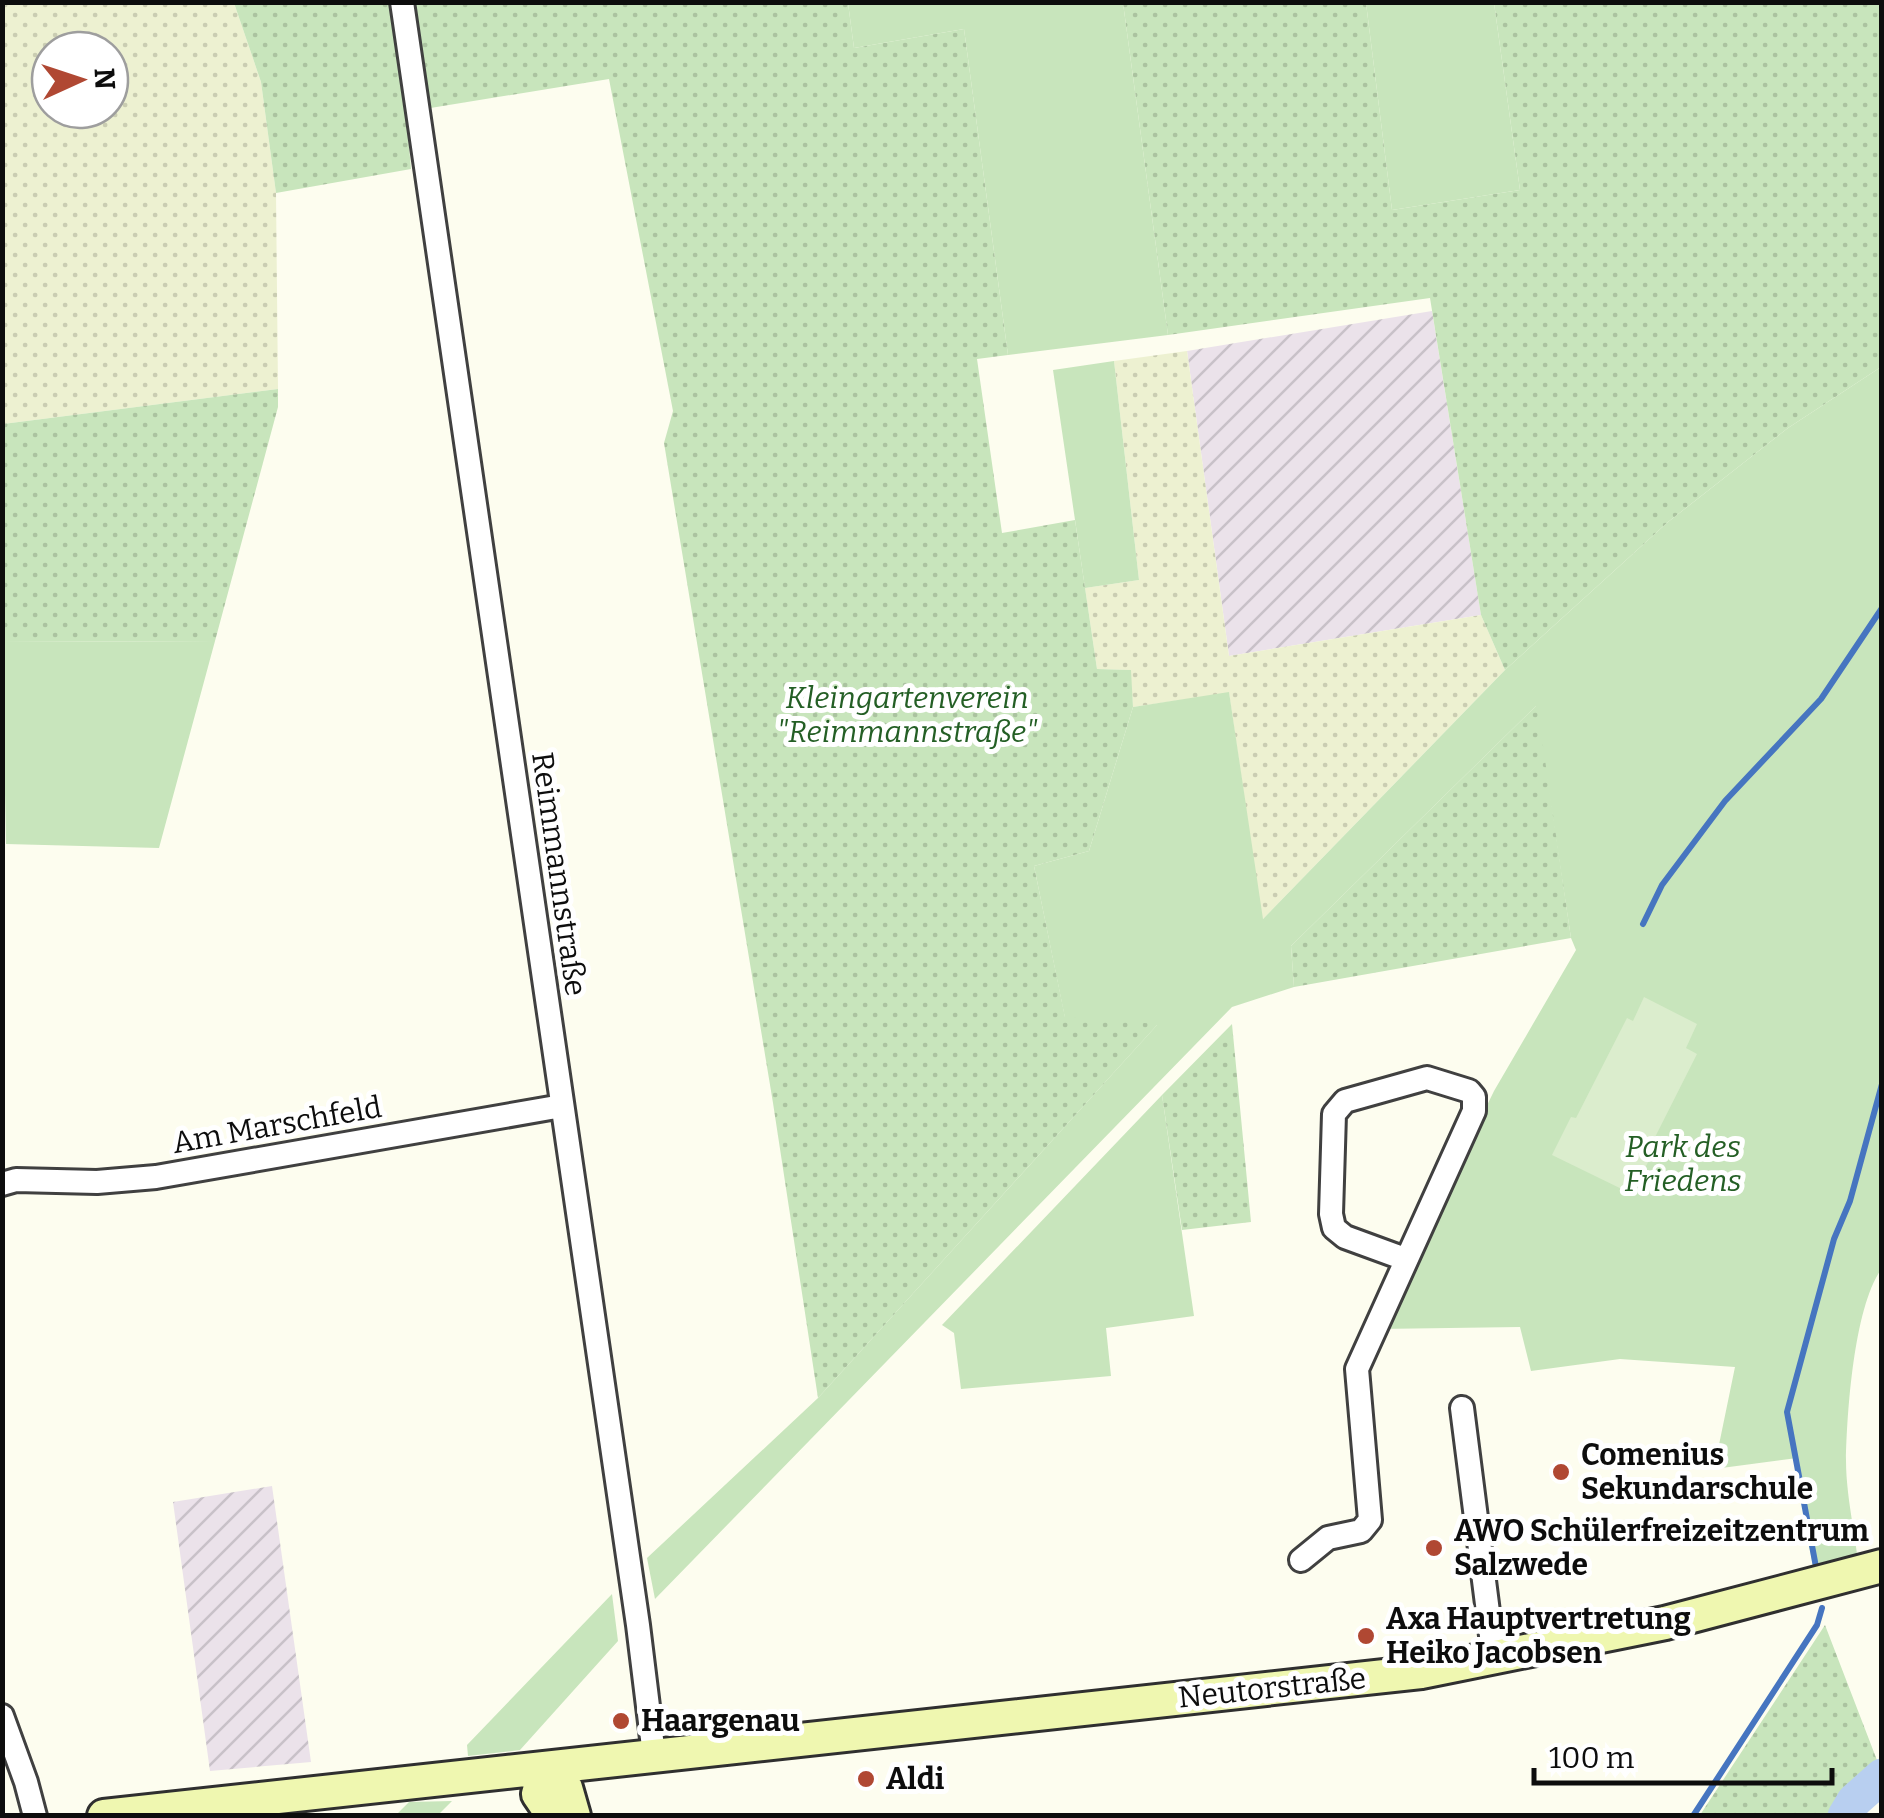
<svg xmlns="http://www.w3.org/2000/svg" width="1884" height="1818" font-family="Bitter,serif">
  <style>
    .industrial { fill: url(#industrial-furrows) }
    .farmland { fill: url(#farmland-dots); fill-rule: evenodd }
    .grass { fill: #c8e5bc }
    .garden { fill: url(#garden-dots) }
    .pitch { fill: #dbedcd }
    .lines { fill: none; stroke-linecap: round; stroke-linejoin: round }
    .stream { stroke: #4675c0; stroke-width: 6 }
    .river { stroke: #b8cff0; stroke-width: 35 }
    .street-casing { stroke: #404040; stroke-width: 28 }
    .secondary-casing { stroke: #2f2f2f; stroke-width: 38 }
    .street { stroke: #fff; stroke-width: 22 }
    .secondary { stroke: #eff7b0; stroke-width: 32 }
    .poi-dot { fill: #b04833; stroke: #fff; stroke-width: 4 }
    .labels { text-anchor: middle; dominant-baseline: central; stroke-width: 10; stroke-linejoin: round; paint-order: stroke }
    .park-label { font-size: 30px; font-style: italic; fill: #245f25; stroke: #fff }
    .street-label { font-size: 30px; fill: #0d0d0d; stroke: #fff }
    .poi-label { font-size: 30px; font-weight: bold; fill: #0d0d0d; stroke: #fff; text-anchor: start }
  </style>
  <defs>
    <pattern id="industrial-furrows" width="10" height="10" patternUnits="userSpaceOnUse" patternTransform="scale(2.5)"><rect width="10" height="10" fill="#ebe2ea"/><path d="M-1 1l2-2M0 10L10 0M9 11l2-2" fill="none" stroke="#c8c1c8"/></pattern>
    <pattern id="farmland-dots" width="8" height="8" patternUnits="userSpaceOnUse" patternTransform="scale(2.5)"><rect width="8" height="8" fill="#edf1d1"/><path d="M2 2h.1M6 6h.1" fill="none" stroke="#cacdb2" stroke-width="1.8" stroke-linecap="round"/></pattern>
    <pattern id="garden-dots" width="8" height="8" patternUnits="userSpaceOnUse" patternTransform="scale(2.5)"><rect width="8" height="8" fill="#c8e5bc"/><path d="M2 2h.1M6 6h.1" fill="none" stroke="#abc3a0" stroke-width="1.8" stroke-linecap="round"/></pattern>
  </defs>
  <rect width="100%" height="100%" fill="#fdfdef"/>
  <path class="industrial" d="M 1432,311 L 1481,615 L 1229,656 L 1187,351 Z
    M 272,1486 L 311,1762 L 210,1771 L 173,1502 Z"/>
  <path class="farmland" d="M 2,3 L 234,3 L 261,82 L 276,193 L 278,389 L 3,424 ZM 50,50 L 110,50 L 110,110 L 50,110 Z
    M 1187,351 L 1229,656 L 1481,615 L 1505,670 L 1262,920 L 1229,693 L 1133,707 L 1130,670 L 1097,669 L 1085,588 L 1139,580 L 1114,361 Z"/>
  <path class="grass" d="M 848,3 L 1123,3 L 1168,335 L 1008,355 L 964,29 L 854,48 Z
    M 1366,3 L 1494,3 L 1520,190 L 1392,210 Z
    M 1114,361 L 1139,580 L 1085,588 L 1053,370 Z
    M 1881,367 L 1882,1268 C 1854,1306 1847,1412 1846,1460 C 1846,1491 1853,1523 1857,1554 L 1813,1565 L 1805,1526 L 1797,1458 L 1714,1469 L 1735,1367 L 1620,1359 L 1531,1371 L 1520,1327 L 1378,1329 L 1494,1091 L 1576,950 L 1571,938 L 1536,706 L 1291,946 L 1294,987 L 1232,1007 L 655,1599 L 647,1558 L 818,1398 L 1157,1025 L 1065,1018 L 1034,866 L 1089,851 L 1133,707 L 1229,692 L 1263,919 L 1505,670 L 1668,522 L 1788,428 Z
    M 215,641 L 159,848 L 6,844 L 2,642 Z
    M 1162,1095 L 1194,1316 L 1106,1328 L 1111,1376 L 961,1389 L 954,1333 L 942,1325 Z
    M 612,1594 L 618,1641 L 520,1750 L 468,1756 L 467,1745 Z
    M 452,1801 L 438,1815 L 396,1815 L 409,1802 Z"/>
  <path class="garden" d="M 234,3 L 848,3 L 854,48 L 964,29 L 1008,355 L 977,359 L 1002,533 L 1075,520 L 1097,669 L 1131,670 L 1133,707 L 1089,851 L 1034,866 L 1065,1017 L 1158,1024 L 818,1398 L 773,1103 L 664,443 L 673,411 L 609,79 L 406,112 L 411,169 L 276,193 L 261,82 Z
    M 1123,3 L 1366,3 L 1392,210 L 1520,190 L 1494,3 L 1881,3 L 1881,367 L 1788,428 L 1668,522 L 1505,670 L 1481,615 L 1430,298 L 1168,335 Z
    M 278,389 L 278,407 L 215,641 L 3,642 L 3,424 Z
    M 1537,705 L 1571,938 L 1294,987 L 1291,946 Z
    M 1232,1024 L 1251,1222 L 1182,1230 L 1162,1095 Z
    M 1825,1625 L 1880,1768 L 1839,1815 L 1700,1815 Z"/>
  <path class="pitch" d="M 1644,997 L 1697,1024 L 1686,1048 L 1697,1054 L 1647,1153 L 1651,1156 L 1632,1194 L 1552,1155 L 1571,1117 L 1576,1118 L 1627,1018 L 1633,1021 Z"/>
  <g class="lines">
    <path class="stream" d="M 1643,924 L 1662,885 L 1725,801 L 1821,699 L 1882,608
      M 1816,1567 L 1787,1412 L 1834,1239 L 1850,1201 L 1882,1084
      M 1693,1816 L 1817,1625 L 1822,1608"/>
    <path class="river" d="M 1845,1816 L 1854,1801 L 1882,1776"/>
    <defs>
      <path id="street" d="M 402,2 L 638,1625 L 654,1755
        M 2,1184 L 16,1180 L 97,1182 L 156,1177 L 562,1106
        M 1462,1408 L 1494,1659
        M 1301,1560 L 1328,1538 L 1361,1531 L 1370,1520 L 1357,1369 L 1474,1111 L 1474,1097 L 1469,1091 L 1427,1078 L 1345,1101 L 1334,1114 L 1331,1214 L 1334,1228 L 1345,1237 L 1405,1259
        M 2,1716 L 26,1782 L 35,1816"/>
      <path id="secondary" d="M 546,1768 L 566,1788 L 574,1816
        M 546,1768 L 538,1794 L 553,1816
        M 104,1816 L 1421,1672 L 1665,1623 L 1882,1566"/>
    </defs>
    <use href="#street" class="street-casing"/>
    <use href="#secondary" class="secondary-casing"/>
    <use href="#street" class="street"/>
    <use href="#secondary" class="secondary"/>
  </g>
  <g class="poi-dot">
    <circle cx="1561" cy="1472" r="10"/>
    <circle cx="1434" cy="1548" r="10"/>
    <circle cx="1366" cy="1636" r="10"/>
    <circle cx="621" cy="1721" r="10"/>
    <circle cx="866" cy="1779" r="10"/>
  </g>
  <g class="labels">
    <g class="park-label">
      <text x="907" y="698">Kleingartenverein<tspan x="907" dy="34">"Reimmannstraße"</tspan></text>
      <text x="1683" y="1147">Park des<tspan x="1683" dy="34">Friedens</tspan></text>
    </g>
    <g class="street-label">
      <text transform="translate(559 874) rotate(82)">Reimmannstraße</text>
      <text transform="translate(277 1125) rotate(-10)">Am Marschfeld</text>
      <text transform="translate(1272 1688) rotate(-6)">Neutorstraße</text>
    </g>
    <g class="poi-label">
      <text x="1581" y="1455">Comenius<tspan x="1581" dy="34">Sekundarschule</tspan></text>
      <text x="1454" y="1531">AWO Schülerfreizeitzentrum<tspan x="1454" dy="34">Salzwede</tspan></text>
      <text x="1386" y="1619">Axa Hauptvertretung<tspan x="1386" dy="34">Heiko Jacobsen</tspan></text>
      <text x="641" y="1721">Haargenau</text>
      <text x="886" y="1779">Aldi</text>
    </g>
  </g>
  <rect width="1884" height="1818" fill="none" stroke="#0d0d0d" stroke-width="10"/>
  <g transform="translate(80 80) rotate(87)"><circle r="48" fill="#ffffff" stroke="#9e9e9e" stroke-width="2.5"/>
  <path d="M0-8L18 38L0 25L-18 38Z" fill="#b04833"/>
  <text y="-15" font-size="28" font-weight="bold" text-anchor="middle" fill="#0d0d0d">N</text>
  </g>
  <path d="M1534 1768v15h298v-15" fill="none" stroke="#0d0d0d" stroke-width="5"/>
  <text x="1549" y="1768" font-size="30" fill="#0d0d0d" stroke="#ffffff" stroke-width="8" paint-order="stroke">100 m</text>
</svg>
